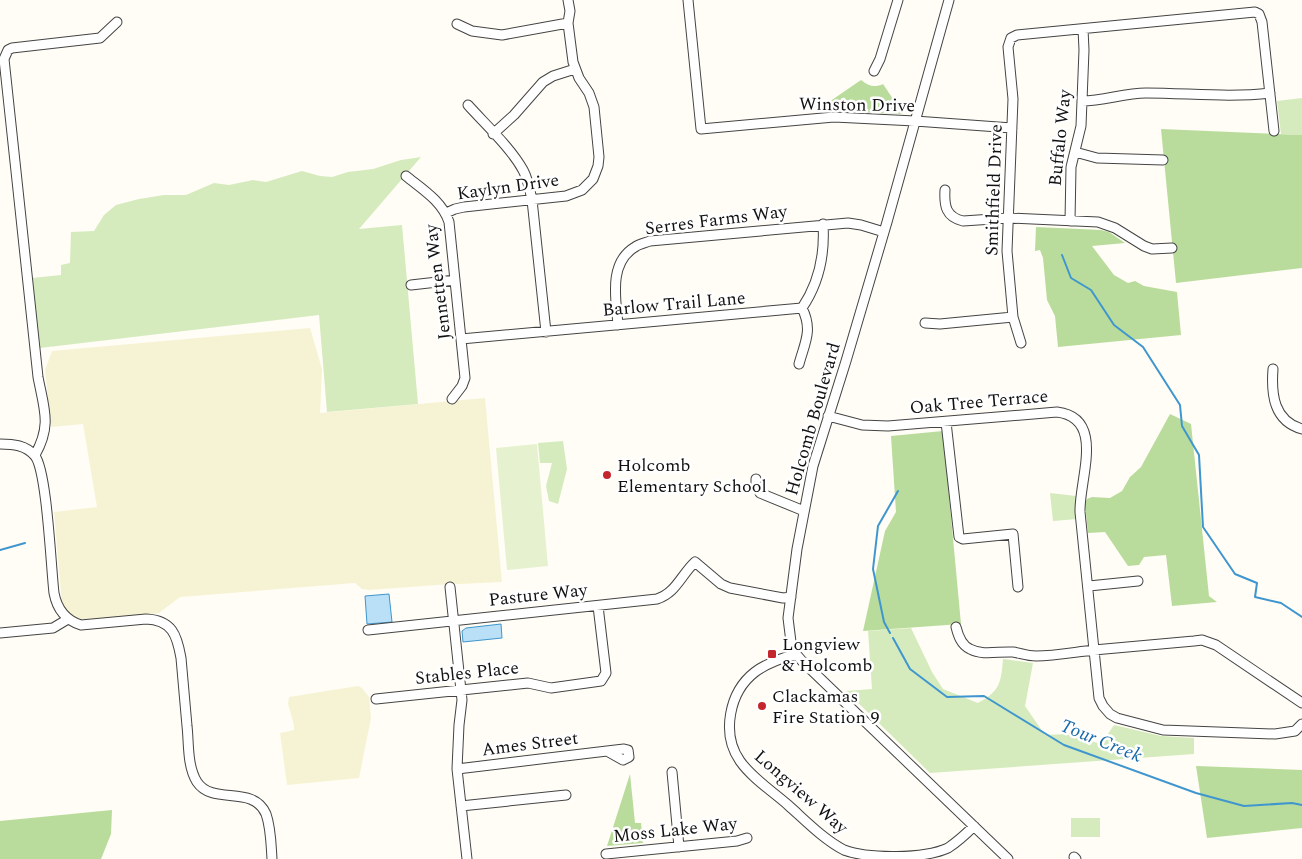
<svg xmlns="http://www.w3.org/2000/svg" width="1302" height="859" font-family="Spectral,serif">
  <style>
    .farmland { fill: #f6f3d4 }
    .green { fill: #d5ebbd }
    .forest { fill: #b9dc9c }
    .pitch { fill: #e6f2cf }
    .water { fill: #b9e0f7; stroke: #3f96cf }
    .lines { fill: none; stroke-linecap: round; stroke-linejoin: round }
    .stream { stroke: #3f96cf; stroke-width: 2 }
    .minor-casing { stroke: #444; stroke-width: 11 }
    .minor { stroke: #fff; stroke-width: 9 }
    .poi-dot { fill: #c4262e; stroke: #fff; stroke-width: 2 }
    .labels { text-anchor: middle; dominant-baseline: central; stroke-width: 5; stroke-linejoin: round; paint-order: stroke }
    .street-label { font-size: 18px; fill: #111; stroke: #fff }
    .poi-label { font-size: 18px; fill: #111; stroke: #fff; text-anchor: start }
    .water-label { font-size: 19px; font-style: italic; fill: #1768a6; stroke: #fff }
  </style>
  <rect width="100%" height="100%" fill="#fffdf5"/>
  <path class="farmland" d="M 310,328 L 322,369 L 320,413 L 485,398 L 502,582 L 437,585 L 369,590 L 362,589 L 355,583 L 180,597 L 159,613 L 87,620 L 73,617 L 62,604 L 54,512 L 97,507 L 83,424 L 51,427 L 45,370 L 52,351 Z
    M 358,686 L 362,688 L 369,697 L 371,718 L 359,778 L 287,785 L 280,733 L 294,730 L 294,725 L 288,704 L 289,697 Z"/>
  <path class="green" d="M 1302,98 L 1302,135 L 1281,134 L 1277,101 Z
    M 421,157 L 359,229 L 402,225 L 418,404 L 327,412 L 319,315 L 40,348 L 32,278 L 61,275 L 61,265 L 70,263 L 71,232 L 94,231 L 104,215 L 116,205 L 139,199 L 164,195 L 186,195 L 214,183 L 229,185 L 253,180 L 266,182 L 302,171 L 320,176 L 332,177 L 348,172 L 373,169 L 401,160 Z
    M 563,441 L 567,469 L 558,504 L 549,501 L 546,486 L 552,463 L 540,463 L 538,443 Z
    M 1050,493 L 1076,496 L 1077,519 L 1053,521 Z
    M 911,628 L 932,672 L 943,689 L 978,703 C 1000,691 1001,683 1003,659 L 1033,663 L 1025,706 L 1045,735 L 1067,734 L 1101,744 L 1114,725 L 1161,736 L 1194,738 L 1194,754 L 930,773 L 846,691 L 872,689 L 868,631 Z
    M 1071,818 L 1100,818 L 1100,837 L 1071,837 Z"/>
  <path class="forest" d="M 861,80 C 868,86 875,88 883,84 L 903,114 L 827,111 L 826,104 Z
    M 1161,129 L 1302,135 L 1302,268 L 1176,283 Z
    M 1036,227 L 1101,230 L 1109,232 L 1125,243 L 1092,246 L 1114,275 L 1128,283 L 1135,281 L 1144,286 L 1177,292 L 1181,335 L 1058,347 L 1055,316 L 1047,300 L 1043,258 L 1040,250 L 1035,251 Z
    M 1170,414 L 1191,424 L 1209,596 L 1217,602 L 1172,606 L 1166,555 L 1144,557 L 1139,565 L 1128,566 L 1105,532 L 1088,533 L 1085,504 L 1087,499 L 1092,497 L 1110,498 L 1122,491 L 1130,477 L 1141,467 Z
    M 943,431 L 961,624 L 863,631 L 885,531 L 896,512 L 891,436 Z
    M 1196,766 L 1302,770 L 1302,828 L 1207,838 Z
    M 630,774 L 635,823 L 641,823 L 643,843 L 607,846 Z
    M 112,810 L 111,834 L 101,859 L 0,859 L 0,821 Z"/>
  <path class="pitch" d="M 537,444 L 548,566 L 507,570 L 496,448 Z"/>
  <path class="water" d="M 389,594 L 392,622 L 367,624 L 365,596 Z
    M 501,624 L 502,638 L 463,642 L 462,631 L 466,628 Z"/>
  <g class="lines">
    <path class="stream" d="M 1062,255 L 1071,278 L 1091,290 L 1114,325 L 1143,347 L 1180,405 L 1182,426 L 1199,455 L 1203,527 L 1235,574 L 1257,583 L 1255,597 L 1281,603 L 1302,617
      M 0,550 L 25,543
      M 890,633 L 884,622 L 873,569 L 878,526 L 898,491
      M 893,638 L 910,669 L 947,697 L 984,696 L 1064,745 L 1196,793 L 1244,806 L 1292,803 L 1302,805"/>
    <defs>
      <path id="minor" d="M 688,0 L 701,129 L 834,117 L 915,121 L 1012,128
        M 949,0 L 887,222 L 846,361 L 813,466 L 797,549 L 788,618 L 791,642 L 796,654 L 802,661 L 1008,859
        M 457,24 L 472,31 L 502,35 L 568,23
        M 874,71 L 880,59 L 898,0
        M 1082,101 C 1104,101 1124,93 1146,93 C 1188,93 1229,98 1270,93
        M 468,105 C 485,124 511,148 523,170 C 528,179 530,190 532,200 L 546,332
        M 493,134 L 514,115 L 543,82 L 553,76 L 575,69
        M 1075,152 L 1097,158 L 1163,160
        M 406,176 C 422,189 442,201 449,222 L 465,378 L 462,386 L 452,399
        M 945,190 C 944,206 946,217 963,221 L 1008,218 L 1098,222 L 1115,228 L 1144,246 L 1152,249 L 1172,248
        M 446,213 L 455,209 L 464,207 L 566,196 L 582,190 L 593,179 L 598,166 L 599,157 L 594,107 L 589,93 L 579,78 L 573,62 L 568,23 L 570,11 L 568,0
        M 1070,221 L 1071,167 L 1081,126 L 1084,50 L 1083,29
        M 411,285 L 455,280
        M 925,323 L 940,324 L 1013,317
        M 618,325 C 616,300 608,263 635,247 C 639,244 645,243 650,241 L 848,223 L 861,225 L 884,232
        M 461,339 L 802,308 C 819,283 825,255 823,224
        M 1021,343 L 1013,317 L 1007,251 L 1013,99 L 1008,47 L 1011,38 L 1017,35 L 1255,12 L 1259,14 L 1262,22 L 1274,131
        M 799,364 C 805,342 813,330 802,308
        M 1273,369 C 1271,395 1274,421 1302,429
        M 828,416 L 862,425 L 888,426 L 1057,412 C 1106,418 1079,479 1080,512 L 1094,650 C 1075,652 1055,656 1036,656 C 1027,656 1020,653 1013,652 C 999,651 983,656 970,649 C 961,645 958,635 956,627
        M 946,422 L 959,537 L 963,539 L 1013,534 L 1018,587
        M 0,444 C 13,444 26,445 35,456 C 47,471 51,568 54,593 C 57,609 65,620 81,625 L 146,619 C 172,620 177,635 181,658 C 183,680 185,703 187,726 C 189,743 187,766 197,782 C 213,806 253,784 266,814 C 271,828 271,844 272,859
        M 35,455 C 52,425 44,409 38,377 L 4,59 L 8,50 L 12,48 L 100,38 L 117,22
        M 756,479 L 756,484 L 760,493 L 804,511
        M 1089,586 L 1138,581
        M 450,587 L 462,700 L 459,725 L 457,769 L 467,859
        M 368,630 L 657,599 C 676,593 681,575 695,562 L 721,584 L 730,588 L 783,598 L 791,597
        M 0,633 L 53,628 L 68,619
        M 796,654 C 782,658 767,663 755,672 C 729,692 721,734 740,761 C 752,778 772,791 788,805 C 805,820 823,839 844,850 C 868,859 924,859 948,848 C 957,842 966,834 974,826
        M 376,699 L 528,683 L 551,688 L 601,681 L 606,673 L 598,606
        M 1302,703 L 1216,645 L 1202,640 L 1194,641 L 1094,650 L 1099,698 L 1103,706 L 1110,714 L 1117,718 L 1163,730 L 1275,734 L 1295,731 L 1302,724
        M 457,769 L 607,751 L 624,749 L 628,750 L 629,757 L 623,760 L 607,751
        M 672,772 L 679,847
        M 461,806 L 566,795
        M 606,854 L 737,841 L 747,838
        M 1074,857 L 1076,859"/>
    </defs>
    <use href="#minor" class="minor-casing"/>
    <use href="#minor" class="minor"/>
  </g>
  <g class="poi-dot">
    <circle cx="607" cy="475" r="5"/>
    <rect x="767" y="649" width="10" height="10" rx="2.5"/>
    <circle cx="762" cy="706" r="5"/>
  </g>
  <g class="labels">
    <g class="street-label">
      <text transform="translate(857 105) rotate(1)">Winston Drive</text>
      <text transform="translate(1060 138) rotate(-84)">Buffalo Way</text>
      <text transform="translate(508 187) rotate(-8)">Kaylyn Drive</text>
      <text transform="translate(994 190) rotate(-88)">Smithfield Drive</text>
      <text transform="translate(716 220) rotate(-7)">Serres Farms Way</text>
      <text transform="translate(438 282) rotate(-97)">Jennetten Way</text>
      <text transform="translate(674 304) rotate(-5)">Barlow Trail Lane</text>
      <text transform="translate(979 402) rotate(-5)">Oak Tree Terrace</text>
      <text transform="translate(813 419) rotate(-74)">Holcomb Boulevard</text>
      <text transform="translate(538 595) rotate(-6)">Pasture Way</text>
      <text transform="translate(467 673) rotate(-6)">Stables Place</text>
      <text transform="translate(530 744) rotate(-7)">Ames Street</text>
      <text transform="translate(801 792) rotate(41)">Longview Way</text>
      <text transform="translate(675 830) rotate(-6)">Moss Lake Way</text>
    </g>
    <g class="poi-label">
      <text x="617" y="465">Holcomb<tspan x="617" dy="21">Elementary School</tspan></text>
      <text x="782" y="644">Longview<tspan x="782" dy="21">&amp; Holcomb</tspan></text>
      <text x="772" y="696">Clackamas<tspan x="772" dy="21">Fire Station 9</tspan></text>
    </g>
    <g class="water-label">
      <text transform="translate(1101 741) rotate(22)">Tour Creek</text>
    </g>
  </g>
</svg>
